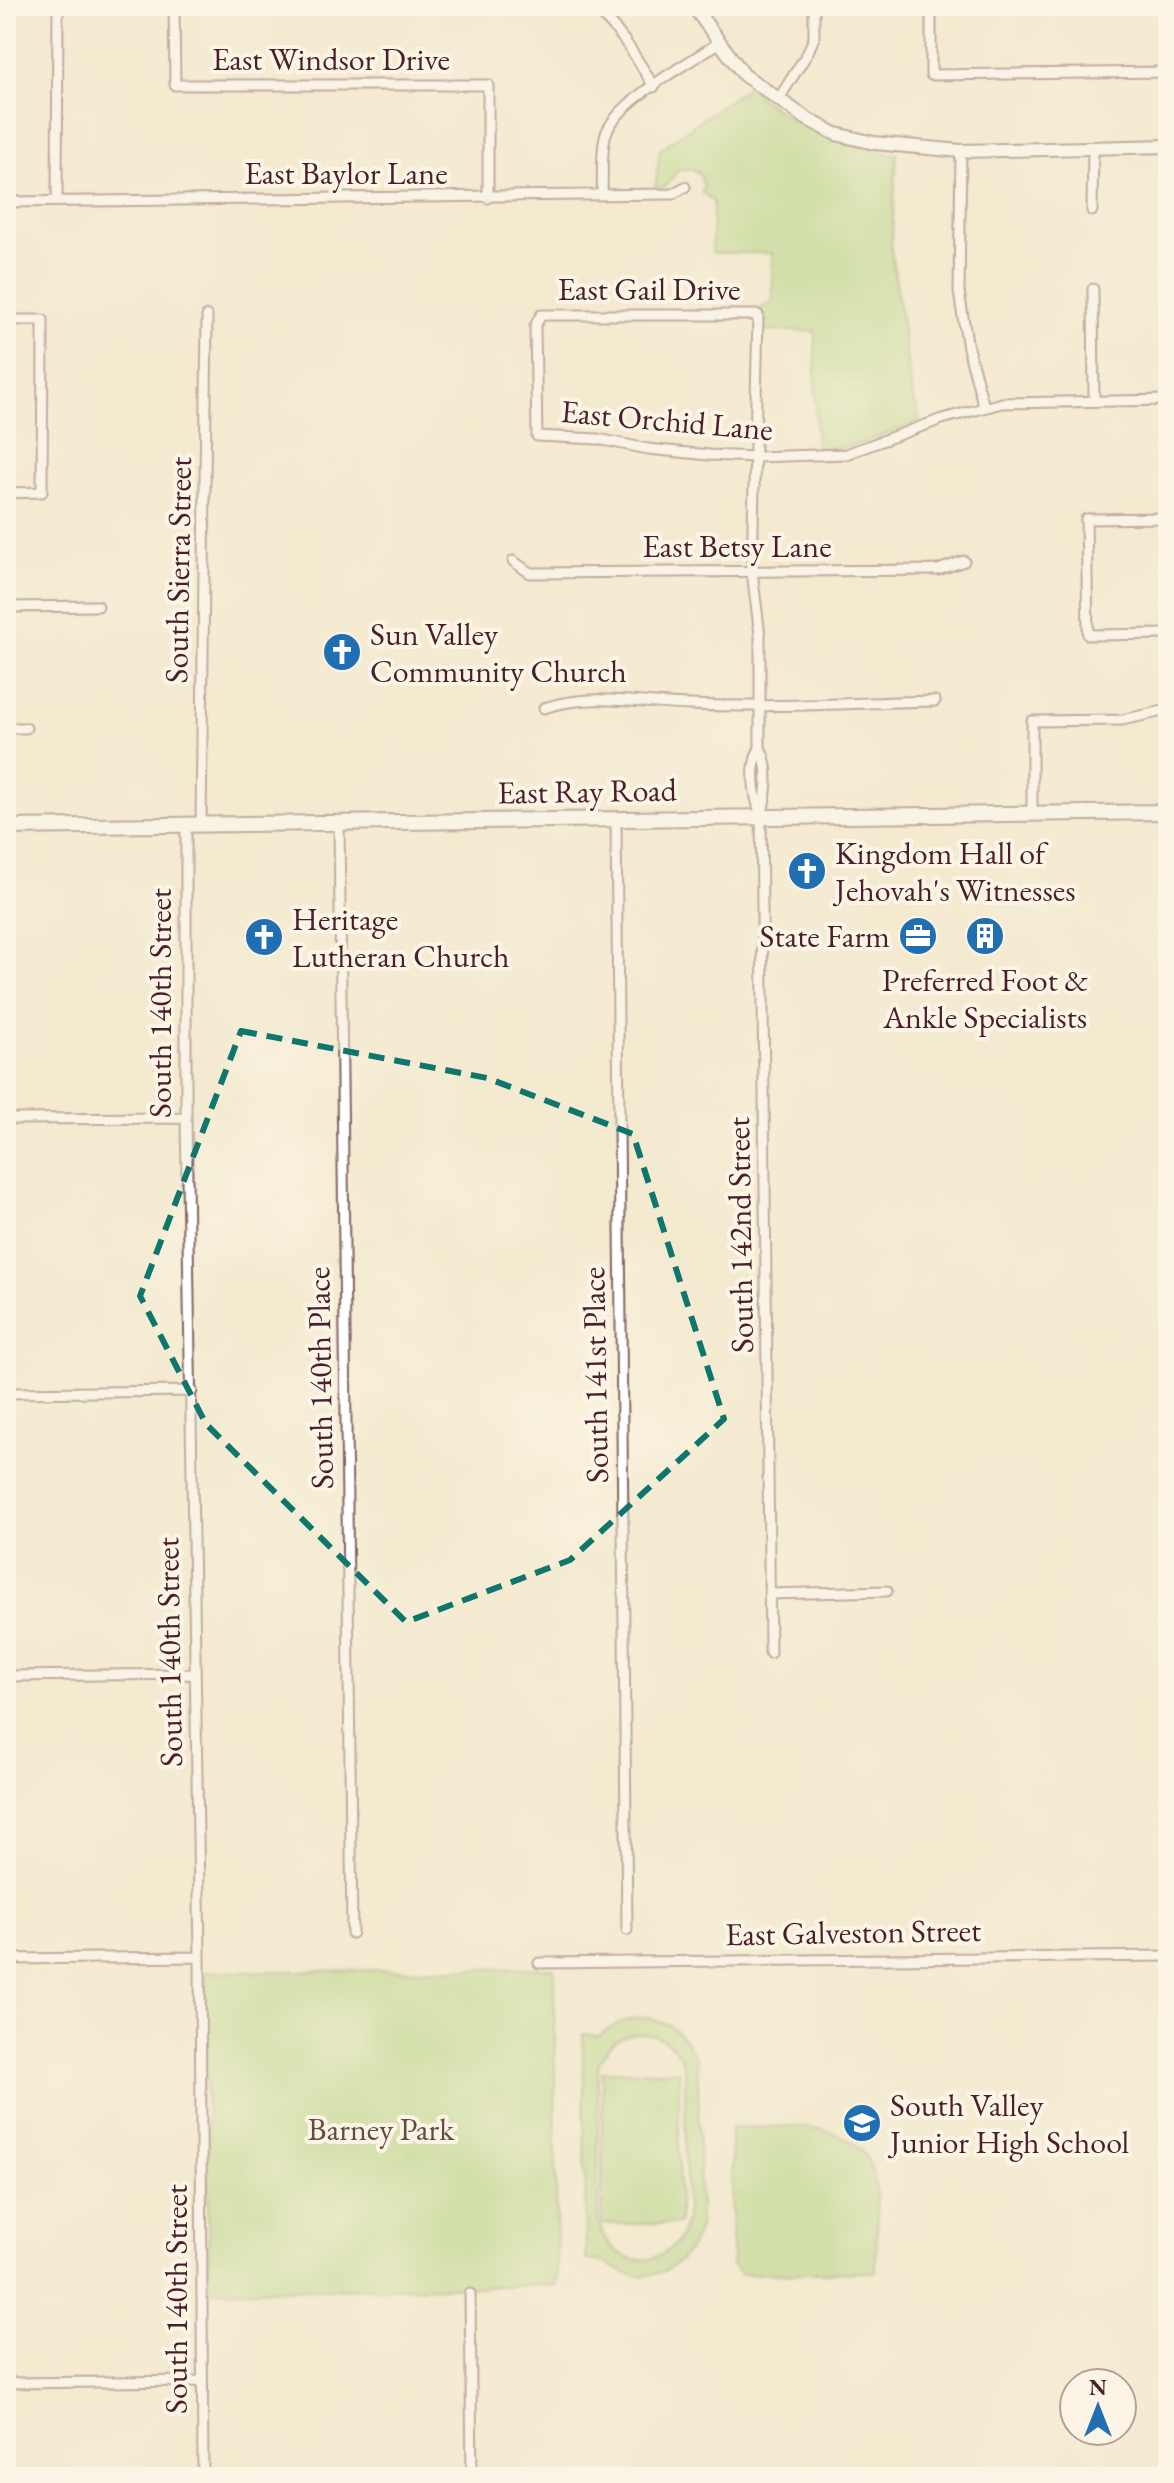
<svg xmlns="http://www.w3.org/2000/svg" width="1174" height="2483" font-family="'EB Garamond',serif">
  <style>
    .green { fill: #aed57f; stroke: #7c7a55; stroke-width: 2; fill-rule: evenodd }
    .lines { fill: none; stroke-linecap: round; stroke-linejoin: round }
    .street-casing { stroke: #856664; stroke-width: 13 }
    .secondary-casing { stroke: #856664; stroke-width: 16 }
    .primary-casing { stroke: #856664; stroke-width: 18 }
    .street { stroke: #fff; stroke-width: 9 }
    .secondary { stroke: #fff; stroke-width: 12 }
    .primary { stroke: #fff; stroke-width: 14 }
    .marked { fill: none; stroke: #0f766e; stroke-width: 6; stroke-dasharray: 16 10; stroke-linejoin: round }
    .labels { text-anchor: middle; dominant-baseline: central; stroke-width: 8; stroke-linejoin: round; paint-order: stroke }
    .street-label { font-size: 32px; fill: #4a1f2b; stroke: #fcf5e5 }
    .poi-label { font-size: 32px; fill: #4a1f2b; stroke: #fcf5e5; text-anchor: start }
    .park-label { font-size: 32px; fill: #634c40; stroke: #fcf5e5 }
  </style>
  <rect width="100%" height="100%" fill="#fcf5e5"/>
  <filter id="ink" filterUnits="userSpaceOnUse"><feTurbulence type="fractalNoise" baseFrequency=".0125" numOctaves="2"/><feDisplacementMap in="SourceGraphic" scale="16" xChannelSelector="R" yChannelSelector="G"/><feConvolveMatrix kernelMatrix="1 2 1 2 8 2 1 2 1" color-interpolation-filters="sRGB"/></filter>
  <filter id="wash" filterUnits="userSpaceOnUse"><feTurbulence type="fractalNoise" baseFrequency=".006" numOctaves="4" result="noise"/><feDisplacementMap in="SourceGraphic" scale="32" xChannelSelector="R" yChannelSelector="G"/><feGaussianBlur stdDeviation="1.8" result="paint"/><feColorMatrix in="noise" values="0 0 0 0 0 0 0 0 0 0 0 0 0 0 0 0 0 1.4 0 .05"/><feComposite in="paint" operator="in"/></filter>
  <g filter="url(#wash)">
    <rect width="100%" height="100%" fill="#f3eacf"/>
    <path class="green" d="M 747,87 C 789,122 843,150 897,154 L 891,250 L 911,388 L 920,421 L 854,446 L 816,449 L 815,331 L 764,331 L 763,317 L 759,310 L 773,300 L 772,253 L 712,253 L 713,201 L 701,192 L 704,187 L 699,173 L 690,169 L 678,170 L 665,187 L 655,190 L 660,149 Z
      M 554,1968 L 557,2285 L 209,2291 L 205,1972 Z
      M 637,2018 L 648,2018 L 669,2025 L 685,2040 L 696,2058 L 698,2076 L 700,2223 C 692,2257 663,2284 626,2273 C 608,2267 607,2260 586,2260 L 583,2034 L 598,2036 L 619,2023 ZM 637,2033 C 663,2033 683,2049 685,2076 L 686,2220 C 675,2273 609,2273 598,2220 L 598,2067 C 604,2047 617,2037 637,2033 Z
      M 602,2071 L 679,2071 L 679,2224 L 602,2224 Z
      M 731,2128 C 784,2128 866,2112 875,2185 C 879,2213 876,2244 876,2272 L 741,2274 L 732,2264 Z"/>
  </g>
  <g filter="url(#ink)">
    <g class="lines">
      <defs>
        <path id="street" d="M 174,6 L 175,85 L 488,85 L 488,198
          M 591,6 C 619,27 636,57 654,87
          M 931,6 L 931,75 L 1168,72
          M 778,100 L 807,54 L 814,38 L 814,6
          M 961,151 L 959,292 L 968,348 L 984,407
          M 602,194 C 603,176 601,155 605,137 C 613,103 689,63 720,42
          M 57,201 L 58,6
          M 6,202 L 672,194 L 685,187
          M 1092,211 L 1093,147
          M 1093,289 L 1094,401
          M 6,320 L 43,320 L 43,340 L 42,492 L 6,493
          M 1168,518 L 1086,519 L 1088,635 L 1168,634
          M 513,561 L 530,573 L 938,570 L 964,561
          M 6,607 L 98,606
          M 544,708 C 592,692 641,704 690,705 C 771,708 854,703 935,701
          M 6,728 L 26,728
          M 760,748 C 771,767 767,796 761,815 L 770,1653
          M 1032,813 L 1032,721 L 1122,720 L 1168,710
          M 761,815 C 754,796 749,766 760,748 L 760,635 L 752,572 L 758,315 L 541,315 L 535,326 L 537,436 L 598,439 L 648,449 L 709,455 L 755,457 L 846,454 L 942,419 L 1002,403 L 1168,400
          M 616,820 L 627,1930
          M 339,823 L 352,1933
          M 186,825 L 186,1118 L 200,1957 L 203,2477
          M 201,825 L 207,316
          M 6,1119 L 186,1118
          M 6,1393 L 192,1391
          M 770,1594 L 887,1591
          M 6,1676 L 195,1674
          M 6,1959 L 200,1957
          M 539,1963 L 1168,1956
          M 470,2294 L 472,2477
          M 6,2383 L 202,2381"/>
        <path id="secondary" d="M 693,6 L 744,75 L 807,119 L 836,134 L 874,143 L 961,151 L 1168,146"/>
        <path id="primary" d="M 6,827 L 1168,812"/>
      </defs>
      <use href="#street" class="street-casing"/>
      <use href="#secondary" class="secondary-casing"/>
      <use href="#primary" class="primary-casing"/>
      <use href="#street" class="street"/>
      <use href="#secondary" class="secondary"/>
      <use href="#primary" class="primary"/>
    </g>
  </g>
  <path d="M0 0H1174V2483H0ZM 241,1031 L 487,1078 L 633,1134 L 724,1419 L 570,1560 L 406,1622 L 206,1424 L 140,1296 Z" fill="#f3eacf" fill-opacity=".55" fill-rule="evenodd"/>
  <path class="marked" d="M 241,1031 L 487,1078 L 633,1134 L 724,1419 L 570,1560 L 406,1622 L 206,1424 L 140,1296 Z"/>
  <defs>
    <symbol id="church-disc" viewBox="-11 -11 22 22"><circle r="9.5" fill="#1f6fb2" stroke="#fcf5e5"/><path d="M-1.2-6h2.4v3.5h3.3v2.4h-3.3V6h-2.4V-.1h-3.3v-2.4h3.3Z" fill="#fff"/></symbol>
    <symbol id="office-disc" viewBox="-11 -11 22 22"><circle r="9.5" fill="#1f6fb2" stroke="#fcf5e5"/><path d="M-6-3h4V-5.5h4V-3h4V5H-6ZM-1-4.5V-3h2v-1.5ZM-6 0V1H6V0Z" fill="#fff"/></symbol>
    <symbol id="building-disc" viewBox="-11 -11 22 22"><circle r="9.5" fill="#1f6fb2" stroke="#fcf5e5"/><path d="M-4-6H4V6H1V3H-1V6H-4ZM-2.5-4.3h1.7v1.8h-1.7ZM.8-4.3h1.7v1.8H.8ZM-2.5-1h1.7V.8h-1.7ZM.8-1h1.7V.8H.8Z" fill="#fff"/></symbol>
    <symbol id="school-disc" viewBox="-11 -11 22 22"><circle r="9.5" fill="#1f6fb2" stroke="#fcf5e5"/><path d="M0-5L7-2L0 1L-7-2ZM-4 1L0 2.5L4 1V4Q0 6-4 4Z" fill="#fff"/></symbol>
  </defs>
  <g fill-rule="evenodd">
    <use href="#church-disc" x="320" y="630" width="44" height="44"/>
    <use href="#church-disc" x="785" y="849" width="44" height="44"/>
    <use href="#office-disc" x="896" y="914" width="44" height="44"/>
    <use href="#building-disc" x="963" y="914" width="44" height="44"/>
    <use href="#church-disc" x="242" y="915" width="44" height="44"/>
    <use href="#school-disc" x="840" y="2101" width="44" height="44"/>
  </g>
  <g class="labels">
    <g class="street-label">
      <text x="331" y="59">East Windsor Drive</text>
      <text x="346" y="173">East Baylor Lane</text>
      <text x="649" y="289">East Gail Drive</text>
      <text transform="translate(667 420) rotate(5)">East Orchid Lane</text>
      <text x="737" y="546">East Betsy Lane</text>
      <text transform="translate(178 570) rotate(-89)">South Sierra Street</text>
      <text transform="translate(587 791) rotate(-1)">East Ray Road</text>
      <text transform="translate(160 1003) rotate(-90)">South 140th Street</text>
      <text transform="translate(740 1235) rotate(-91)">South 142nd Street</text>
      <text transform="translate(595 1375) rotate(-91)">South 141st Place</text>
      <text transform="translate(320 1378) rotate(-91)">South 140th Place</text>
      <text transform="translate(169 1652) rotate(-91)">South 140th Street</text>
      <text transform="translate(853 1932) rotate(-1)">East Galveston Street</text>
      <text transform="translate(176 2299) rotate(-90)">South 140th Street</text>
    </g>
    <g class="poi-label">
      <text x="370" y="634">Sun Valley<tspan x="370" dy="37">Community Church</tspan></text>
      <text x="835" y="853">Kingdom Hall of<tspan x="835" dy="37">Jehovah's Witnesses</tspan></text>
      <text x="292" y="919">Heritage<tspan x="292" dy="37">Lutheran Church</tspan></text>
      <text x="890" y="936" text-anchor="end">State Farm</text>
      <text x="985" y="980" text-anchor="middle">Preferred Foot &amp;<tspan x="985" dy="37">Ankle Specialists</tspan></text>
      <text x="890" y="2105">South Valley<tspan x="890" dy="37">Junior High School</tspan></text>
    </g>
    <g class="park-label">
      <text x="381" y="2129">Barney Park</text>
    </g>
  </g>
  <rect width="1174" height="2483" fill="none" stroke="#fcf5e5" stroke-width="32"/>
  <g transform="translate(1098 2407)"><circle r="38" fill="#fcf5e5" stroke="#b59f9b" stroke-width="2"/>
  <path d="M0-6L14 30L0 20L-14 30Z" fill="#1f6fb2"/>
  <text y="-12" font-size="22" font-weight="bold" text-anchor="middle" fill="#4a1f2b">N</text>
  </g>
</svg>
